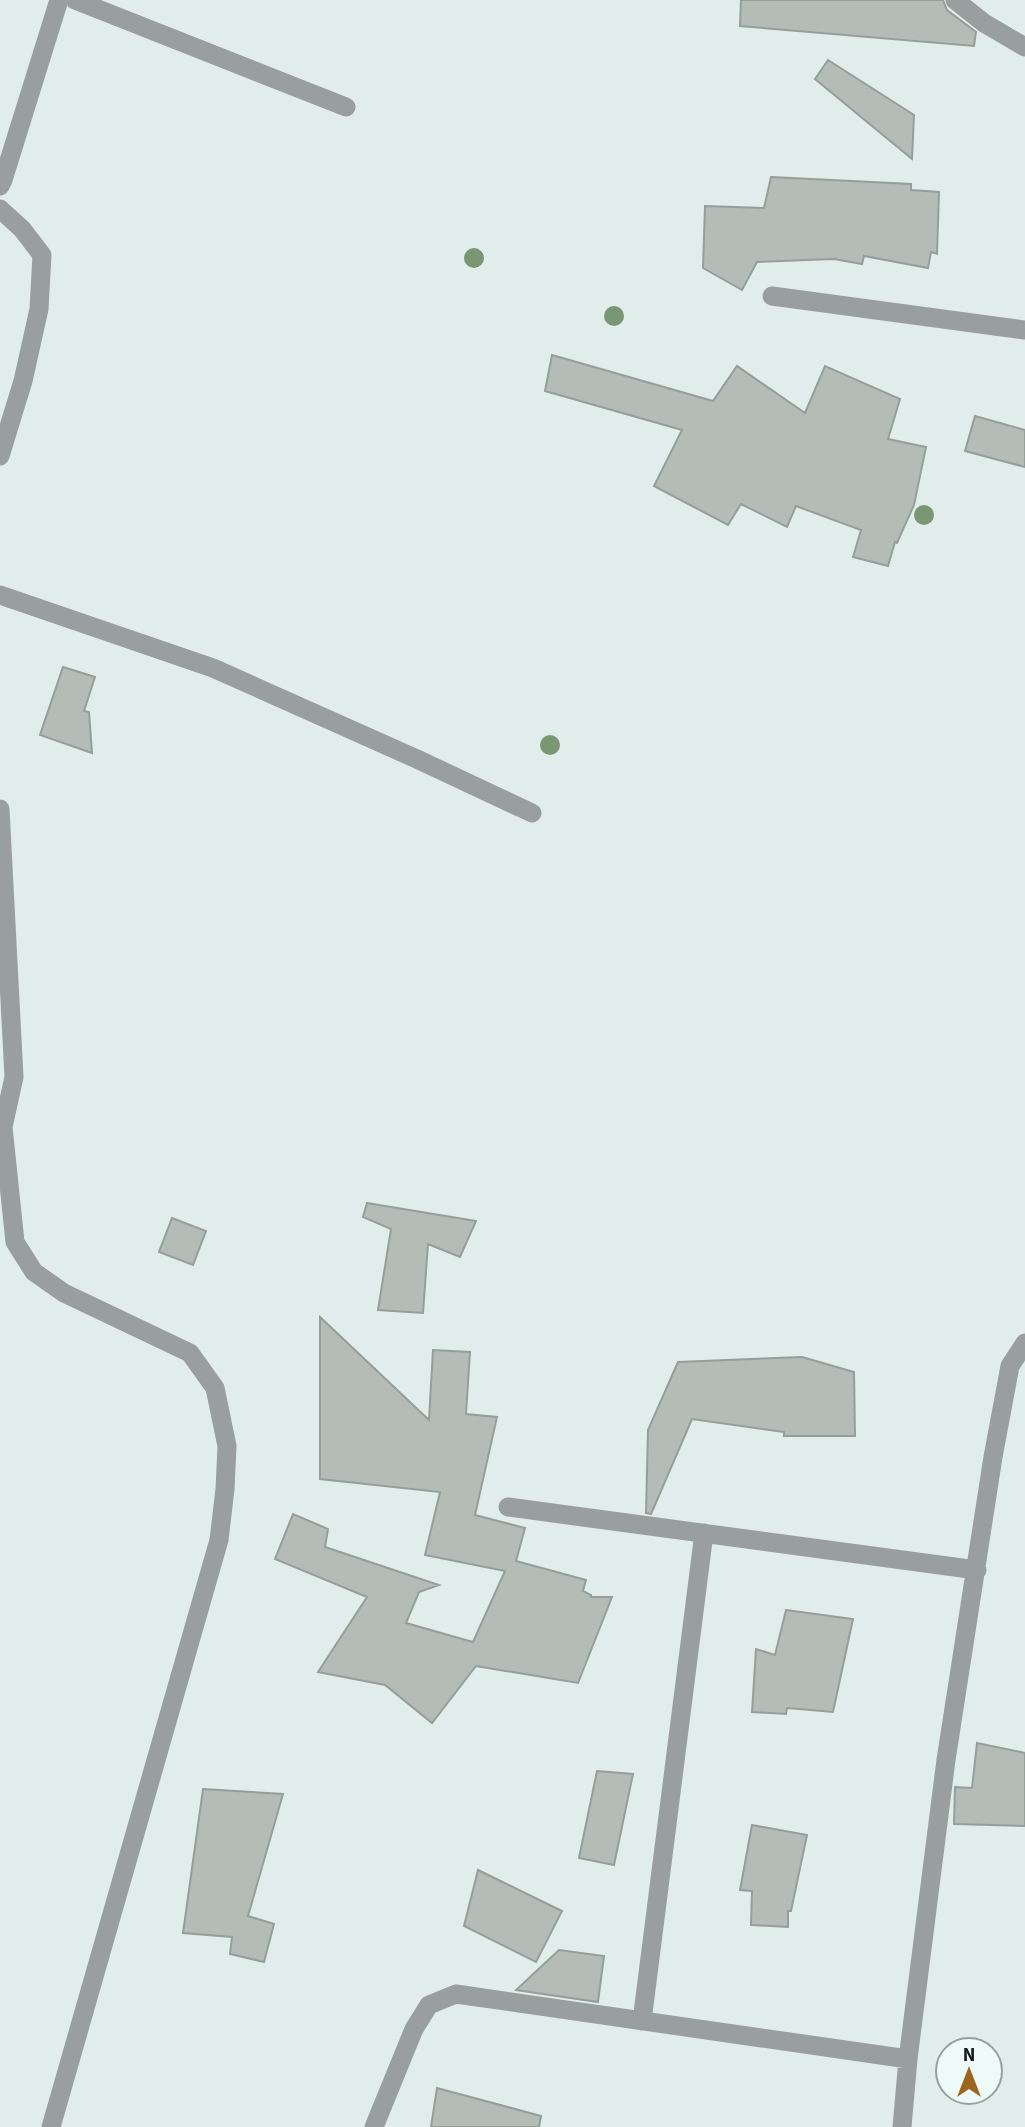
<svg xmlns="http://www.w3.org/2000/svg" width="1025" height="2127" font-family="'Source Sans 3',sans-serif">
  <style>
    .building { fill: #b3bcb7; stroke: #959f99; stroke-width: 2 }
    .lines { fill: none; stroke-linecap: round; stroke-linejoin: round }
    .minor { stroke: #999e9f; stroke-width: 19 }
    .tree { fill: #799773 }
  </style>
  <rect width="100%" height="100%" fill="#e1edeb"/>
  <path class="building" d="M 741,0 L 943,0 L 947,10 L 976,32 L 974,46 L 740,26 Z
    M 828,60 L 914,115 L 912,159 L 815,79 Z
    M 771,177 L 911,184 L 911,190 L 939,192 L 937,254 L 931,252 L 928,268 L 864,256 L 862,264 L 834,259 L 757,262 L 742,290 L 703,268 L 705,206 L 764,208 Z
    M 552,355 L 713,401 L 737,366 L 805,413 L 825,366 L 900,399 L 888,439 L 926,447 L 914,505 L 897,543 L 895,542 L 888,566 L 853,557 L 861,530 L 796,506 L 787,527 L 741,504 L 728,525 L 654,486 L 682,430 L 545,391 Z
    M 975,416 L 1025,430 L 1025,467 L 965,451 Z
    M 63,667 L 95,677 L 84,711 L 89,712 L 92,753 L 40,735 Z
    M 367,1203 L 476,1221 L 460,1257 L 428,1244 L 423,1313 L 378,1310 L 391,1229 L 363,1217 Z
    M 172,1218 L 206,1231 L 193,1265 L 159,1252 Z
    M 320,1317 L 429,1420 L 433,1350 L 470,1352 L 466,1414 L 497,1417 L 475,1515 L 525,1528 L 516,1561 L 586,1580 L 583,1591 L 591,1595 L 591,1597 L 612,1597 L 578,1683 L 476,1666 L 432,1723 L 385,1685 L 318,1672 L 367,1597 L 275,1559 L 293,1514 L 328,1529 L 325,1547 L 439,1585 L 419,1592 L 406,1623 L 473,1642 L 505,1571 L 425,1555 L 440,1492 L 320,1479 Z
    M 802,1357 L 854,1372 L 855,1436 L 784,1436 L 784,1432 L 692,1419 L 651,1514 L 646,1513 L 648,1430 L 678,1362 Z
    M 786,1610 L 853,1619 L 833,1712 L 787,1708 L 786,1714 L 752,1712 L 756,1649 L 775,1655 Z
    M 977,1743 L 1025,1753 L 1025,1826 L 954,1824 L 955,1787 L 972,1788 Z
    M 597,1771 L 633,1774 L 614,1865 L 579,1858 Z
    M 203,1789 L 283,1794 L 248,1916 L 274,1924 L 264,1962 L 230,1954 L 232,1937 L 183,1933 Z
    M 752,1825 L 807,1835 L 791,1911 L 788,1911 L 788,1927 L 751,1925 L 752,1891 L 740,1890 Z
    M 478,1870 L 562,1911 L 536,1962 L 464,1926 Z
    M 559,1950 L 604,1956 L 598,2002 L 516,1990 Z
    M 437,2088 L 541,2116 L 539,2127 L 431,2127 Z"/>
  <g class="lines">
    <path class="minor" d="M 75,0 L 346,107
      M 955,0 L 984,23 L 1025,47
      M 0,186 L 3,180 L 59,0
      M 0,209 L 22,229 L 42,255 L 39,309 L 23,381 L 0,456
      M 772,296 L 1025,330
      M 0,595 L 213,668 L 419,760 L 532,813
      M 0,809 L 14,1077 L 3,1127 L 15,1242 L 34,1272 L 64,1293 L 190,1353 L 215,1388 L 227,1446 L 225,1489 L 219,1540 L 51,2127
      M 508,1507 L 977,1570
      M 642,2021 L 704,1533
      M 374,2127 L 414,2029 L 429,2005 L 456,1994 L 908,2059
      M 902,2127 L 908,2059 L 946,1760 L 993,1457 L 1010,1366 L 1025,1343"/>
  </g>
  <g class="tree">
    <circle cx="474" cy="258" r="10"/>
    <circle cx="614" cy="316" r="10"/>
    <circle cx="924" cy="515" r="10"/>
    <circle cx="550" cy="745" r="10"/>
  </g>
  <g transform="translate(969 2071)"><circle r="33" fill="#eefaf8" stroke="#98a09f" stroke-width="2"/>
  <path d="M0-5L12 26L0 18L-12 26Z" fill="#9b661e"/>
  <text y="-10" font-size="19" font-weight="bold" text-anchor="middle" fill="#161a19">N</text>
  </g>
</svg>
